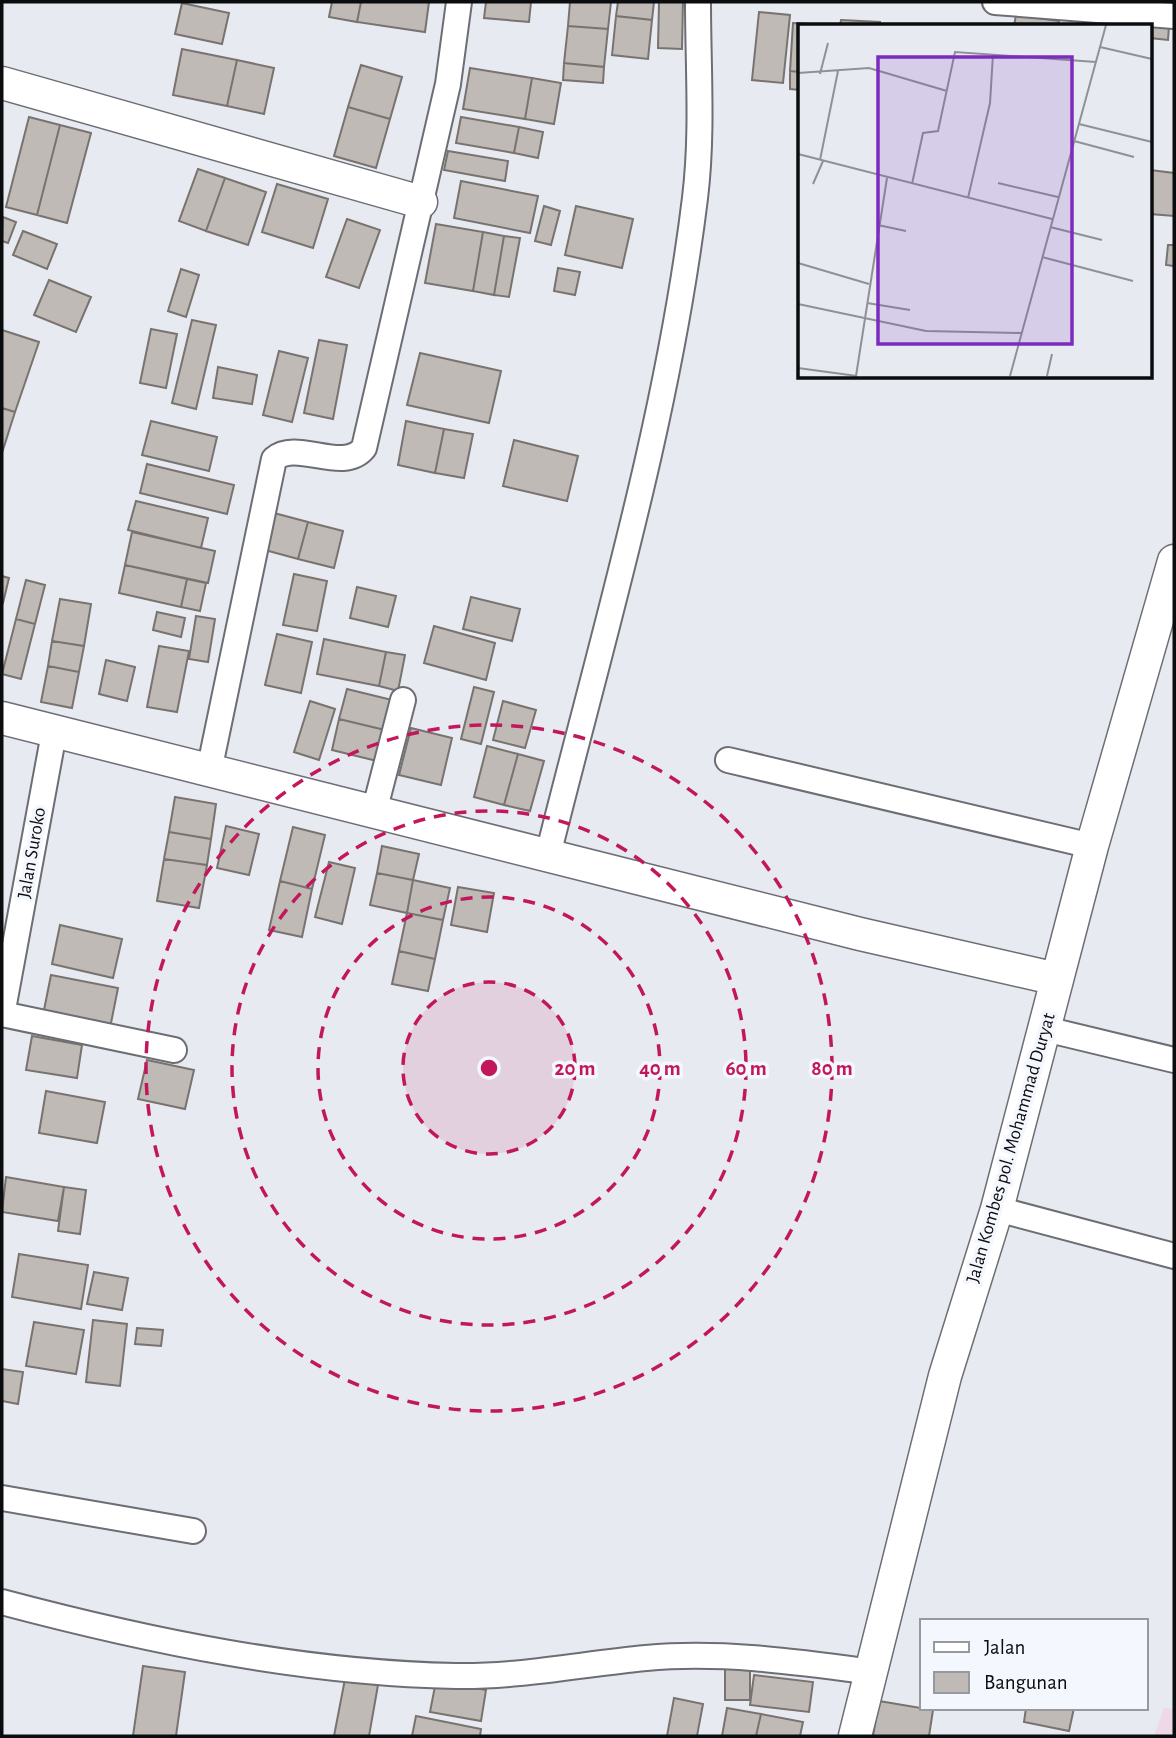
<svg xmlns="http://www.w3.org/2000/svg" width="1176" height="1738" font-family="'Alegreya Sans',sans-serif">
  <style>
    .commercial { fill: #efd9e7 }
    .building { fill: #bfbab5; stroke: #78736f; stroke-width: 2 }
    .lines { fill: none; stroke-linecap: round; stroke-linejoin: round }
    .minor-casing { stroke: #6c6e74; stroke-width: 28 }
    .tertiary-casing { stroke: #6c6e74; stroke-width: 35 }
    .minor { stroke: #fff; stroke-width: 24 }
    .tertiary { stroke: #fff; stroke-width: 32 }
    .ring { fill: none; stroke: #c2185b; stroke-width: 3.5; stroke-dasharray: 12 9 }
    .labels { text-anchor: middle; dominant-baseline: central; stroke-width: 7; stroke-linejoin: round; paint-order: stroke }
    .street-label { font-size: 19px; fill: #0b0c0e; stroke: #f5f7fe }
    .inset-road { fill: none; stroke: #8f9196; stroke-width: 2 }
    .view { fill: #7b2cbf; fill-opacity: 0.15; stroke: #7b2cbf; stroke-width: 3.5 }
    .inset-edge { fill: none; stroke: #0b0c0e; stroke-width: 3.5 }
    .centre { fill: #c2185b; stroke: #f5f7fe; stroke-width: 3.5 }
    .ring-label { font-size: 21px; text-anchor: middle; font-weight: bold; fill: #c2185b; stroke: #f5f7fe; stroke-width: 7; stroke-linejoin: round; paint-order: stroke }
  </style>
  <rect width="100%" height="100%" fill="#e7eaf1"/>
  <path class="commercial" d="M 1164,1708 L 1174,1709 L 1174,1736 L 1154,1736 Z"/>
  <path class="building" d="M 332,2 L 361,2 L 357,22 L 329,17 Z
    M 361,2 L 429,2 L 425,32 L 357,22 Z
    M 486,2 L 531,2 L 529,22 L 484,18 Z
    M 570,2 L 611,2 L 608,29 L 568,26 Z
    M 618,2 L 654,2 L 652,20 L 616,16 Z
    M 659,2 L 683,2 L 682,49 L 658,48 Z
    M 182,3 L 229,13 L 222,44 L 175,34 Z
    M 759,12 L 790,15 L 783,83 L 752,80 Z
    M 1016,15 L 1059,21 L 1058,26 L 1014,26 Z
    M 616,16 L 652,20 L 648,59 L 612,55 Z
    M 1078,17 L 1169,26 L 1168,40 L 1150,38 L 1150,26 L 1077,26 Z
    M 841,20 L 880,22 L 880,26 L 840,26 Z
    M 793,23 L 829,25 L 800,26 L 800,72 L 790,71 Z
    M 568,26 L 608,29 L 604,67 L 564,63 Z
    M 182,49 L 237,60 L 227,106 L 173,95 Z
    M 237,60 L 274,68 L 264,114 L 227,106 Z
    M 564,63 L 604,67 L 603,83 L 563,80 Z
    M 361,65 L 402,77 L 390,119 L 348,107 Z
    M 470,68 L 532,78 L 525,119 L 463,109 Z
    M 790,71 L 800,72 L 800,90 L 790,89 Z
    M 532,78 L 561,83 L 554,124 L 525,119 Z
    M 348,107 L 390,119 L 376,168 L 334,156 Z
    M 29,117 L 60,125 L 37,215 L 6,207 Z
    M 461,117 L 519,127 L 514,153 L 456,143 Z
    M 60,125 L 91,133 L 67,223 L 37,215 Z
    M 519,127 L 543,132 L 538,158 L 514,153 Z
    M 448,151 L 508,161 L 505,181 L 444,170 Z
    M 198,169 L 225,178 L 206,231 L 179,221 Z
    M 1150,170 L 1174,173 L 1174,216 L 1150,214 Z
    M 225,178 L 266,192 L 248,245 L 206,231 Z
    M 461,181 L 538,196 L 530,233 L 454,218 Z
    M 277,184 L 328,199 L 313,248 L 262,232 Z
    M 544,206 L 560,211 L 551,245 L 535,241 Z
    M 576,206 L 633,219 L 622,268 L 565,255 Z
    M 3,217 L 16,222 L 8,243 L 2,241 Z
    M 347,219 L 380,230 L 359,288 L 326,277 Z
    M 436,224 L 483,232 L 473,291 L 425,283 Z
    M 23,231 L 57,244 L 47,269 L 13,255 Z
    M 483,232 L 504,236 L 494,295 L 473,291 Z
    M 504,236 L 520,238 L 509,297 L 494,295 Z
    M 1168,245 L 1174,245 L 1174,266 L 1166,265 Z
    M 558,268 L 580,272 L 575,295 L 554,291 Z
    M 181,269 L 199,275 L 186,317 L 168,311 Z
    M 49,280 L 91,297 L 76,332 L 34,315 Z
    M 192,320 L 216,325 L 196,409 L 172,403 Z
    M 151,329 L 177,334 L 166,388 L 140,383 Z
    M 2,330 L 39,342 L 15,412 L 2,408 Z
    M 319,340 L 347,345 L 333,419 L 304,413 Z
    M 279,351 L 308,358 L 292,422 L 263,415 Z
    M 420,353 L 501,371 L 489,423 L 407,405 Z
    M 218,367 L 257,375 L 252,404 L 213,398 Z
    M 2,408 L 15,412 L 2,453 Z
    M 151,421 L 217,437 L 209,471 L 142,455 Z
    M 406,421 L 444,429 L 435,473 L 398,465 Z
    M 444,429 L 473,434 L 464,478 L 435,473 Z
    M 514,440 L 578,456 L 567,501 L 503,486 Z
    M 147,464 L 234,485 L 227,514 L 140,493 Z
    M 136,501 L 208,518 L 201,548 L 128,530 Z
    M 274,513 L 308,522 L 298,559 L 265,550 Z
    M 308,522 L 343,531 L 334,568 L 298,559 Z
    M 132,532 L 215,551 L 208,583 L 125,565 Z
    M 125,565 L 187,579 L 181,607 L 119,593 Z
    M 294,574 L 327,581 L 317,631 L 283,625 Z
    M 2,576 L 9,578 L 3,603 L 2,603 Z
    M 187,579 L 206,583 L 200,611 L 181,607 Z
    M 26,580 L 45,585 L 35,624 L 16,619 Z
    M 357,587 L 396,596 L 388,627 L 350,618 Z
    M 471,597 L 520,609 L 512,641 L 463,629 Z
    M 60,599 L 91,604 L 84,646 L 52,641 Z
    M 157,612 L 185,618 L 181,637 L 153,630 Z
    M 196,616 L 215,619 L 208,662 L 189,659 Z
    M 16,619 L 35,624 L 21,679 L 2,674 Z
    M 434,626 L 495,643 L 486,680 L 424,663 Z
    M 277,634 L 312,642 L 301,693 L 265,685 Z
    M 324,639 L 386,652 L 379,686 L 317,674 Z
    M 52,641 L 84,646 L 79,672 L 48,666 Z
    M 159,646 L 189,651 L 177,712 L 147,707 Z
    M 386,652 L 405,655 L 398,691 L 379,686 Z
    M 106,660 L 135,667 L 127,701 L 99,694 Z
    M 48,666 L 79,672 L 72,708 L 41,702 Z
    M 474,687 L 494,692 L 481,744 L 461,739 Z
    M 347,689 L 392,700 L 385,730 L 339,719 Z
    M 310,701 L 335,709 L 319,760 L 294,752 Z
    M 503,701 L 536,710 L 525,748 L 493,740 Z
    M 339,719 L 385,730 L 377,761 L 332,750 Z
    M 411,728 L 452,738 L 441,785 L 399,775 Z
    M 487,746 L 518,754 L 504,805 L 474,797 Z
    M 518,754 L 544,761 L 530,811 L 504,805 Z
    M 175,797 L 216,804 L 211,839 L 169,832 Z
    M 226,826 L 259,834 L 249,875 L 217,868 Z
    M 293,827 L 325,835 L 312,889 L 280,881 Z
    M 169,832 L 211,839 L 207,865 L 164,859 Z
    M 382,846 L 419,854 L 413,880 L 377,873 Z
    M 164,859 L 207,865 L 199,908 L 157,901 Z
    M 329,862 L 355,868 L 342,924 L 315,917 Z
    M 377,873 L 413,880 L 407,913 L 370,905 Z
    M 413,880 L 450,888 L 443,920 L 407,913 Z
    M 280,881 L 312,889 L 302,937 L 269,930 Z
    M 458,887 L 494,893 L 487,932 L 451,925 Z
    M 407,913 L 443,920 L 435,959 L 399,951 Z
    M 60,925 L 122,939 L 113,978 L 52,964 Z
    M 399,951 L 435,959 L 428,991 L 392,984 Z
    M 51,975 L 118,988 L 110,1028 L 43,1015 Z
    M 32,1036 L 82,1045 L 77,1078 L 26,1070 Z
    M 147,1060 L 194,1070 L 185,1109 L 138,1099 Z
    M 46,1091 L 105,1102 L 97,1143 L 39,1133 Z
    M 6,1177 L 64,1187 L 58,1221 L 2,1212 Z
    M 64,1187 L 86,1190 L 80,1234 L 58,1231 Z
    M 19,1254 L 88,1265 L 81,1309 L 12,1297 Z
    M 94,1272 L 128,1278 L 122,1310 L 87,1304 Z
    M 93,1320 L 127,1324 L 120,1386 L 86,1382 Z
    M 34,1322 L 84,1330 L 76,1374 L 26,1366 Z
    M 137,1328 L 163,1330 L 161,1346 L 135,1344 Z
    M 2,1369 L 23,1372 L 18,1404 L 2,1401 Z
    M 725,1664 L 750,1664 L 750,1700 L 725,1700 Z
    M 143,1666 L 185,1672 L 176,1736 L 133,1736 Z
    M 754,1675 L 813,1682 L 809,1712 L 750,1705 Z
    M 345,1679 L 378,1685 L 369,1736 L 334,1736 Z
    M 436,1681 L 486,1690 L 481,1721 L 430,1712 Z
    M 674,1698 L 703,1704 L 697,1736 L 667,1736 Z
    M 879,1701 L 933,1710 L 929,1736 L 873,1736 Z
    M 727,1708 L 761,1714 L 756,1736 L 722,1736 Z
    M 1026,1708 L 1074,1708 L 1069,1731 L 1024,1722 Z
    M 761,1714 L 803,1722 L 800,1736 L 756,1736 Z
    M 416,1716 L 481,1729 L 480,1736 L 412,1736 Z"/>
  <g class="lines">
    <defs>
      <path id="minor" d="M 995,2 L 1174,16
        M 728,760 L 1092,846
        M 209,771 L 274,459 C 297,439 343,474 364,448 L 448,84 L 459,2
        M 374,812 L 403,700
        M 548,855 C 602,638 668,420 695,198 C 703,133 698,67 698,2
        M 2,1014 L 174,1050
        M 2,1015 L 54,733
        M 1045,1029 L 1174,1060
        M 997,1209 L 1174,1256
        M 2,1498 L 193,1531
        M 2,1602 C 149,1641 303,1673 456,1676 C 521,1677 582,1664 646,1658 C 721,1651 798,1662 873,1672"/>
      <path id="tertiary" d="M 2,83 L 421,202
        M 2,718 L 860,934 L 1057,979
        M 855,1736 L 945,1376 L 997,1209 L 1092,846 L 1174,561"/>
    </defs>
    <use href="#minor" class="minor-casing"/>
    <use href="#tertiary" class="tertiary-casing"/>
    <use href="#minor" class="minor"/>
    <use href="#tertiary" class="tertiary"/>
  </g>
  <circle cx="489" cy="1068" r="86" fill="#c2185b" fill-opacity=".12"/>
  <g class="ring">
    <circle cx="489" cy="1068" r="86"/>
    <circle cx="489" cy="1068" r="171"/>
    <circle cx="489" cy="1068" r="257"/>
    <circle cx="489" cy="1068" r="343"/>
  </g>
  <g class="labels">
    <g class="street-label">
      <text transform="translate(32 853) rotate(-80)">Jalan Suroko</text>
      <text transform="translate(1011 1148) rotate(-74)">Jalan Kombes pol. Mohammad Duryat</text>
    </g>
  </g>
  <g transform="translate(798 24)">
    <rect width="354" height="354" fill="#e7eaf1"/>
    <path class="inset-road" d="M 302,23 L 354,35M 0,49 L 71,44 L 149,67M 22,50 L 30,19M 281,100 L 354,118M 276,117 L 336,133M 0,130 L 254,195M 22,136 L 40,47M 200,159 L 260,173M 15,160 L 25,137M 114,160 L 125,109 L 140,107 L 157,28 L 298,38M 170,174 L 192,79 L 195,30M 80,201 L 108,207M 252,203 L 304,216M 244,233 L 335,257M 0,239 L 71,260M 69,279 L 112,286M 0,280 L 128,307 L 224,309M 0,344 L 59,352M 58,352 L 89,154M 212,352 L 308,1M 249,352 L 254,330"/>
    <path class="view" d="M 80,33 L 274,33 L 274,320 L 80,320 Z"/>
    <rect width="354" height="354" class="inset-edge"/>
  </g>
  <circle cx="489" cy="1068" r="10" class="centre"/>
  <g class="ring-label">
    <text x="575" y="1075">20 m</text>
    <text x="660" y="1075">40 m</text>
    <text x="746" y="1075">60 m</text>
    <text x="832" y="1075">80 m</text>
  </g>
  <rect width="1176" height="1738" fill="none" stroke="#0b0c0e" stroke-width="7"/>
  <rect x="920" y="1619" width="228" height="91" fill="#f5f7fe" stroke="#97999e" stroke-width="2"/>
  <rect x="934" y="1642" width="35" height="10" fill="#ffffff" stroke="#97999e" stroke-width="2"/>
  <text x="984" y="1654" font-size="21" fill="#0b0c0e">Jalan</text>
  <rect x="934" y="1672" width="35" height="21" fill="#bfbab5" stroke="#97999e" stroke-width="2"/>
  <text x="984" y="1689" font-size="21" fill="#0b0c0e">Bangunan</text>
</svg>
